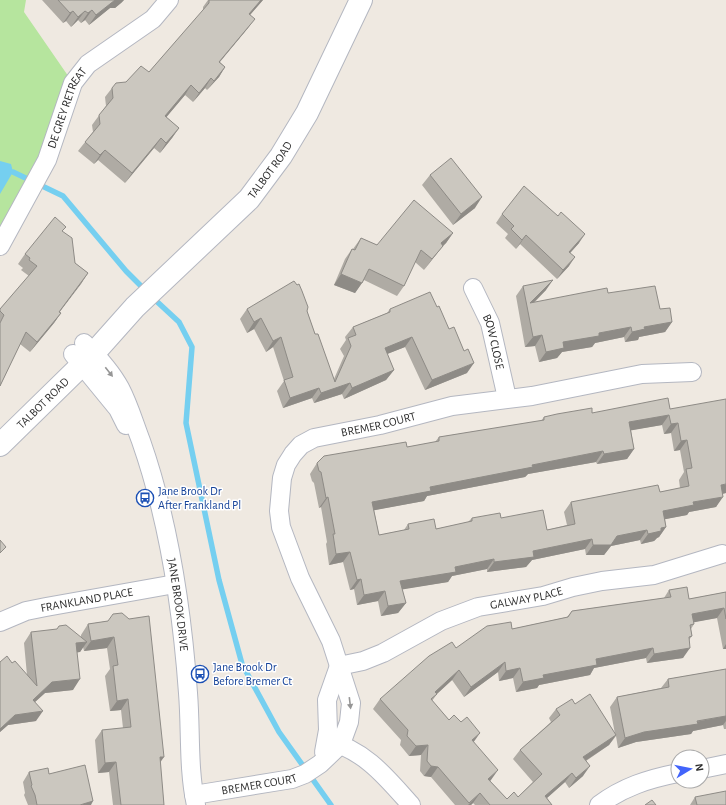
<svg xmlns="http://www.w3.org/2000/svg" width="726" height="805" font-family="'Alegreya Sans',sans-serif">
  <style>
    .green { fill: #b6e59e }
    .water { fill: #75cff0 }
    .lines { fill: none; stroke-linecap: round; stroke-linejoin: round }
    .stream { stroke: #75cff0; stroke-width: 5.5 }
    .minor-casing { stroke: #b4b7c1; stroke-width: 20 }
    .secondary-casing { stroke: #b4b7c1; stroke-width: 24 }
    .minor { stroke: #fff; stroke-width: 18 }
    .secondary { stroke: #fff; stroke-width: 22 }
    .wall { fill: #afaba4; fill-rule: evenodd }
    .shaded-wall { fill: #8e8b86 }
    .building { fill: #cbc7bf; stroke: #8e8b86; fill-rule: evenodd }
    .oneway { fill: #969696 }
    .labels { text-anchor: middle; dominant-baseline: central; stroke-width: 3; stroke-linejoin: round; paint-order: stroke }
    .street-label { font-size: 12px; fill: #2e2e2e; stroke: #fff }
    .transit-label { font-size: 12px; fill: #164399; stroke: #fff; text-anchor: start }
  </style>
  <rect width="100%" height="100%" fill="#efe9e1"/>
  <path class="green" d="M 0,0 L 26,0 L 24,12 L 73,83 L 0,246 Z"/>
  <path class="water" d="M 0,161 L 11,164 L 13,172 L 0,194 Z"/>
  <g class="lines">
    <path class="stream" d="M 13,172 L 63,196 L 126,271 L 146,291
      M 152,297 L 179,322 L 192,347 L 186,423 L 219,580 L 242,664 L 279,732 L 331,805"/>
    <defs>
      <g id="minor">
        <path id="s1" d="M 0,246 L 47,160 L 73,83 L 88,64 L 153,19 L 169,0"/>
        <path id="s2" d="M 473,288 L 490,323 L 507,398"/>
        <path id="s3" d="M 84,343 C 97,356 111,371 120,388 C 129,405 134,423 141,441 C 169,521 182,609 188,693 C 191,730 188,769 196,805"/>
        <path d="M 73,354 L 118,409 L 126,425"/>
        <path id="s4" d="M 0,622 L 26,611 L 46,607 L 175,584"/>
        <path id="s5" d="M 339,666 L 363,661 L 383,653 L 441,621 L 478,607 L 543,596 L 573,587 L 602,581 L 654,575 L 722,554"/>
        <path d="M 327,741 C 364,749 387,778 411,805"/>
        <path d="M 324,752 L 328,730 L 327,700 L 339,666"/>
        <path d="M 702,769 L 726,764"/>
        <path id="s6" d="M 194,795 L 292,779 L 305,774 L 320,764 L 341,744 L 349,722 L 351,703 L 331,641 L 300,578 L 281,527 L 279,511 L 282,478 L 286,465 L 293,454 L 301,445 L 314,438 L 380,425 L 452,406 L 532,396 L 642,374 L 692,372"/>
        <path d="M 599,805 C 623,787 648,779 678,773"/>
      </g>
      <g id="secondary">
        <path id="s7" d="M 0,445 L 94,353 L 135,307 L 249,199 L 281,156 L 307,113 L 361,0"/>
      </g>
    </defs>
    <use href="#minor" class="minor-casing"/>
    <use href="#secondary" class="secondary-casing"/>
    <use href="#minor" class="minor"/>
    <use href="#secondary" class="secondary"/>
  </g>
  <path class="wall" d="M 42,0 L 124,0 L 121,3 L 115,8 L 110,8 L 89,25 L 85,20 L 81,23 L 78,20 L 71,27 L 66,21 L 63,23 Z
    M 208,0 L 263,0 L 250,15 L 248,28 L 220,62 L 225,67 L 219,77 L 207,90 L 205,88 L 193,102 L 185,95 L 166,117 L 179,128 L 172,138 L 160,153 L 154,148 L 125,183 L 98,160 L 94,164 L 78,151 L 93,132 L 92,125 L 106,106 L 105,97 L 112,88 L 126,82 L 149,72 L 203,11 L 203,7 Z
    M 430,175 L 475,208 L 453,225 L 422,185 Z
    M 502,214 L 579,243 L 570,253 L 569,266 L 557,279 L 520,244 L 516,249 L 505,238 L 508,234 L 496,223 Z
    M 62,231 L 75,263 L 88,273 L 59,312 L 61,313 L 54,323 L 30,352 L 20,344 L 0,386 L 0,309 L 29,276 L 21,270 L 23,268 L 18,264 L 25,254 Z
    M 453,233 L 446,243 L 442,247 L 424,270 L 415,262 L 404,286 L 397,296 L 364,280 L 355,293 L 334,285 L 345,259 L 352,249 L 353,249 L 361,238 L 377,245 Z
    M 523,286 L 546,290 L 534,303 L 608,293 L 660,309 L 672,322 L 665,332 L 639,337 L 638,340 L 625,342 L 624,337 L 595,343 L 592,347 L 562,352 L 557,358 L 539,362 L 535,346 L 525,347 L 516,296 Z
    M 247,309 L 307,311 L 315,334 L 334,379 L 344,356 L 340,349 L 346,340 L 345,337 L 353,327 L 387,313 L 390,309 L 467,373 L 425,390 L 405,347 L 387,354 L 394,370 L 386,380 L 344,399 L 342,394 L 314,403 L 312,398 L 283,408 L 277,391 L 284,381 L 273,347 L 266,352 L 254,329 L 247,333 L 240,319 Z
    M 670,409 L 726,493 L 723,494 L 716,507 L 689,512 L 687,515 L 665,519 L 666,527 L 659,537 L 657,538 L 654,541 L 641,544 L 640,540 L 611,546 L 604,555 L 586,555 L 585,549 L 532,560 L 526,567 L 487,572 L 487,569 L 452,576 L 448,582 L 402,589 L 406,603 L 398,613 L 381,616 L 378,601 L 357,605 L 354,589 L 350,590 L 343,562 L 329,565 L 326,544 L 327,542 L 321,507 L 319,508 L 314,483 L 312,481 L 310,474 L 317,463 L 435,442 L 439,437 L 541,421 L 544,417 ZM 662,425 L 664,434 L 671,433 L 674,451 L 680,450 L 684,472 L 679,480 L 680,488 L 660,492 L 571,502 L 564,512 L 567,525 L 547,530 L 501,518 L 472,518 L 468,522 L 436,529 L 408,524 L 404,530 L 379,535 L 374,510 L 424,501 L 427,496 L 525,477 L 528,474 L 596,462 L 597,464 L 627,459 L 634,449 L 631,430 Z
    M 669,590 L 689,599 L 726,592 L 726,649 L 723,649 L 717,618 L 693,622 L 694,624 L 691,629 L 692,636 L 689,640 L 683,658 L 647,663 L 646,658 L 594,668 L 590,675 L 539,685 L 537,688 L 516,692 L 513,678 L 499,681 L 498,672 L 464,697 L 452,680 L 437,694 L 432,701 L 449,720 L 474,742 L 491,780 L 490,781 L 507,799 L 518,797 L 533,782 L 513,759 L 520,750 L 551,722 L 549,718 L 556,709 L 575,704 L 615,734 L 610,707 L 617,697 L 661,688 L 668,679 L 726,669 L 726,729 L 724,729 L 723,725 L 693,731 L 691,734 L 636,742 L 618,748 L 616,736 L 609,745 L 586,761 L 583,776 L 569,788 L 565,782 L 547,798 L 552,805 L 475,805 L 473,803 L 471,805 L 455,805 L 431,777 L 424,776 L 420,771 L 421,755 L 409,756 L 400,745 L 401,740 L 373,709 L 380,699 L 456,648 L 512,629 L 567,617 L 572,611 L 664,598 Z
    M 108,621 L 160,763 L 164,805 L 113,805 L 109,772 L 98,773 L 95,740 L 102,730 L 123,728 L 121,710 L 110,711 L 105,676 L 110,669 L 107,648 L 84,651 L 83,647 L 80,652 L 77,652 L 73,690 L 45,693 L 35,702 L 36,721 L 8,725 L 0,732 L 0,662 L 12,663 L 27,675 L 24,643 L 31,632 L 81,638 L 81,635 L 88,624 Z
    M 29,772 L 49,774 L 91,805 L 28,805 L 24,795 L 25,793 L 23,782 Z
    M 695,797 L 726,805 L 690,805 Z"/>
  <path class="shaded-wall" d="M 115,0 L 124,0 L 121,3 L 115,8 L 110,8 L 89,25 L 96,15 Z
    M 261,0 L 263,0 L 243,23 L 249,14 Z
    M 92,10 L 85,20 L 81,23 L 88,13 Z
    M 73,11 L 66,21 L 63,23 L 70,13 Z
    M 85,11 L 78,20 L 71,27 L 78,17 Z
    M 255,19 L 248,28 L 212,71 L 219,62 Z
    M 225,67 L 219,77 L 207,90 L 214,81 Z
    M 211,78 L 205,88 L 193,102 L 199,93 Z
    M 191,85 L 185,95 L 159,126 L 165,116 Z
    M 179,128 L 172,138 L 160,153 L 166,143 Z
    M 161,138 L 154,148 L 125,183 L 132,173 Z
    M 105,150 L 98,160 L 94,164 L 100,155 Z
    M 482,197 L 475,208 L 453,225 L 461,214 Z
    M 453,233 L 446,243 L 442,247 L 424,270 L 432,259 L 441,243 Z
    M 585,234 L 579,243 L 563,261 L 569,252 Z
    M 526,235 L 520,244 L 516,249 L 522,240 Z
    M 575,257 L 569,266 L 557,279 L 563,270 Z
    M 88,273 L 81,284 L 52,322 L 59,312 Z
    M 341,274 L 362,283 L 355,293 L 334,285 Z
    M 553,280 L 546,290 L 527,309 L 530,303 Z
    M 61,313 L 54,323 L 30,352 L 37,342 Z
    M 261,318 L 254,329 L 247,333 L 254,322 Z
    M 672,322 L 665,332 L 639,337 L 638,340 L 625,342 L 632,332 L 644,327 Z
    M 631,327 L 624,337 L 595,343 L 592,347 L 562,352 L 557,358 L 539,362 L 546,352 L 563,342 L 599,333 Z
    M 542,335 L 535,346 L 525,347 L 533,337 Z
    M 281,337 L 273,347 L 266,352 L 273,341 Z
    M 412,337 L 405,347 L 377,358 L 385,348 Z
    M 474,363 L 467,373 L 425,390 L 432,380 Z
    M 394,370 L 386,380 L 344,399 L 352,388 Z
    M 350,383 L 342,394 L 314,403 L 321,393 Z
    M 319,388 L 312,398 L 283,408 L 290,398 Z
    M 669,415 L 662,425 L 622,432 L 629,422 Z
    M 678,423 L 671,433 L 664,434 L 671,424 Z
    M 687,440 L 680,450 L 674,451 L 681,441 Z
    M 634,449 L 627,459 L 597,464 L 604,454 Z
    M 603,451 L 596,462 L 528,474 L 525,477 L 427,496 L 424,501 L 365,512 L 372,502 L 430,487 L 532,465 Z
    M 726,484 L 726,493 L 714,495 L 721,485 Z
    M 328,497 L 321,507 L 319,508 L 326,498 Z
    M 723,497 L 716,507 L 689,512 L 687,515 L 656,521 L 663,511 L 693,502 Z
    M 666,527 L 659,537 L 657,538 L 654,541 L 641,544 L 648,534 L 661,528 Z
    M 647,530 L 640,540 L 611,546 L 604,555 L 586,555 L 593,545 L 617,536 Z
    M 592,539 L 585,549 L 532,560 L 526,567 L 487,572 L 494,562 L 533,551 Z
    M 350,552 L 343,562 L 329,565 L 336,554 Z
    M 494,559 L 487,569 L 452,576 L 448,582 L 393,591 L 400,581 L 455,567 Z
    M 361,579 L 354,589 L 350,590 L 357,580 Z
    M 385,591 L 378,601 L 357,605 L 364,595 Z
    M 406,603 L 398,613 L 381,616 L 388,606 Z
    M 724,608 L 717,618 L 685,624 L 692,614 Z
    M 114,637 L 107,648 L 84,651 L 91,641 Z
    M 87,642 L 80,652 L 69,654 L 76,643 Z
    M 726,644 L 726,649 L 723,649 Z
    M 653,648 L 646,658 L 594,668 L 590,675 L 539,685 L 537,688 L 516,692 L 523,682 L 543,675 L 596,659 Z
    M 690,648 L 683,658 L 647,663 L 654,654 Z
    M 505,662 L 498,672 L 464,697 L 471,687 Z
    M 520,668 L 513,678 L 499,681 L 506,671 Z
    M 459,670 L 452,680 L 428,702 L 435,692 Z
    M 80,679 L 73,690 L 45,693 L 26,710 L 33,700 L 52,682 Z
    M 128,699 L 121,710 L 110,711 L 117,701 Z
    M 43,711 L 36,721 L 8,725 L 0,732 L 0,729 L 15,715 Z
    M 726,716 L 726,721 L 723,725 L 693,731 L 691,734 L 636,742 L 618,748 L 625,738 L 644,732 Z
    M 480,733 L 473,743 L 472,740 Z
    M 616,735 L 609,745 L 576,767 L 583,757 Z
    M 428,745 L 421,755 L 409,756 L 416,746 Z
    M 160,757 L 164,757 L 157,767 Z
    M 116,762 L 109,772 L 98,773 L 105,763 Z
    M 431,766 L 438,767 L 431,777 L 424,776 Z
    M 590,766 L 583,776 L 569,788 L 576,778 Z
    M 498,770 L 491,780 L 481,789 L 488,779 Z
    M 572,773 L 565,782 L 539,805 L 545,796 Z
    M 480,793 L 473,803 L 471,805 L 468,805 Z
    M 93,801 L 91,805 L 80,805 Z"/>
  <path class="building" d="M 58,0 L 115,0 L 96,15 L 92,10 L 88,13 L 85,11 L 78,17 L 73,11 L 70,13 Z
    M 209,0 L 261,0 L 249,14 L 255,19 L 219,62 L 225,67 L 214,81 L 211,78 L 199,93 L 191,85 L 165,116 L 179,128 L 166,143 L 161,138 L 132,173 L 105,150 L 100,155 L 85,142 L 100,124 L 99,115 L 113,98 L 112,88 L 116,83 L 126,82 L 141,66 L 149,72 L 209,3 Z
    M 451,158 L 482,197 L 461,214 L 430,175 Z
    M 524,186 L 558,216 L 561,212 L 585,234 L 569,252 L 575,257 L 563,270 L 526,235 L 522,240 L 511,229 L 514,226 L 502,214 Z
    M 414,200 L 453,233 L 441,243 L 443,246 L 432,259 L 421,250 L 404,286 L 369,269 L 362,283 L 341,274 L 352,249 L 355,250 L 361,238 L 377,245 Z
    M 55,217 L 66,227 L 62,231 L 72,238 L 75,263 L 88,273 L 59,312 L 61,313 L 37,342 L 26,332 L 0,386 L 0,323 L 4,315 L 0,311 L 0,309 L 37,266 L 29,260 L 30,258 L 25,254 Z
    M 553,280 L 530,303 L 607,288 L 608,293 L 655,286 L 660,309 L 670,308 L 672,322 L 644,327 L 645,329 L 632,332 L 631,327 L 599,333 L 599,336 L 563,342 L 564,348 L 546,352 L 542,335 L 533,337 L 523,286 Z
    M 294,281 L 297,285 L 299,284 L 302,291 L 308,307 L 307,311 L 315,334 L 318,334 L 335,382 L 351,346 L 348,338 L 356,335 L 353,327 L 390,312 L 390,309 L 430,292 L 437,307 L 439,306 L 449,329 L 454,327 L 464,351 L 468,349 L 474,363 L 432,380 L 412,337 L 385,348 L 394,370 L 352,388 L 350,383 L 321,393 L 319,388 L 290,398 L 284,380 L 293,377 L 281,337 L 273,341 L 261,318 L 254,322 L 247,309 Z
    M 668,398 L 670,409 L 726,399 L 726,484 L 721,485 L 723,497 L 693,502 L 694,505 L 663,511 L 666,527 L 661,528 L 661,531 L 648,534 L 647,530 L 617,536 L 611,545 L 593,545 L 592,539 L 533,551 L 534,557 L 494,562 L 494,559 L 455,567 L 456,572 L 400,581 L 406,603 L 388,606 L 385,591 L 364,595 L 361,579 L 357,580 L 350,552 L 336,554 L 333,534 L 335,534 L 328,497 L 326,498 L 321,472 L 319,471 L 317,463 L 324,456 L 406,442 L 407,447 L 439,441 L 439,437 L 544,420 L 544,417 L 557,414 L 592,408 L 592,413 ZM 669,415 L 671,424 L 678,423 L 681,441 L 687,440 L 692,468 L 686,469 L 689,486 L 660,492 L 658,485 L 571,502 L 575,524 L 547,530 L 543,510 L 501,518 L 500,513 L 472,518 L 472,521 L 436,529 L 434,519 L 408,524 L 409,529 L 379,535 L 372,502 L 431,491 L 430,487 L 533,467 L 532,465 L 603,451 L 604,454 L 634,449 L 629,422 Z
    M 0,540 L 6,547 L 0,553 Z
    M 687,587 L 689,599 L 726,592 L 726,619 L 724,608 L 692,614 L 694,624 L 690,625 L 692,636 L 689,637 L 690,648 L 654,654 L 653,648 L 596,659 L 597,665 L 543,675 L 544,678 L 523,682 L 520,668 L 506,671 L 505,662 L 471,687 L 459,670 L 435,692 L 437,694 L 431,699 L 449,720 L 454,715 L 461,722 L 467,717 L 480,733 L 472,740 L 498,770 L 488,779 L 507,799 L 514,792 L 518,797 L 542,774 L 520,750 L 560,715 L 556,709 L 572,699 L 575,704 L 590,694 L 616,735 L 583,757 L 590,766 L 576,778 L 572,773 L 545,796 L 552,805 L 490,805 L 480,793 L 469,803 L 438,767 L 431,766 L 427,761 L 428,745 L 416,746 L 407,736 L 408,730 L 380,699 L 429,656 L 452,642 L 456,648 L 487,626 L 511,622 L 512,629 L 568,617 L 572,611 L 671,597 L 669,590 Z
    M 122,613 L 129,619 L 149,616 L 164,757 L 160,757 L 164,805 L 121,805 L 116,762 L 105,763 L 102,730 L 131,727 L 128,699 L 117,701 L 113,666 L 118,665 L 114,637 L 91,641 L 88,624 L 108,621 L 113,614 Z
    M 66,625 L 87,642 L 76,643 L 80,679 L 52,682 L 33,700 L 43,711 L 15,715 L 0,729 L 0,662 L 7,656 L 12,663 L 15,661 L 37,686 L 31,632 L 57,629 L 59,626 Z
    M 726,669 L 726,716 L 697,721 L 698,724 L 644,732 L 625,738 L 617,697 L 669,687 L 668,679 Z
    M 85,765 L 93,801 L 80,805 L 37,805 L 35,795 L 31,786 L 32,785 L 29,772 L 48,768 L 49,774 Z
    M 726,791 L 726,805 L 697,805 L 695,797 Z
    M 652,800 L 656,805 L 645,805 Z"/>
  <defs><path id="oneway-solid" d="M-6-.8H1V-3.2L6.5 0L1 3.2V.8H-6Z"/></defs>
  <g class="oneway">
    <use href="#oneway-solid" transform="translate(109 372) rotate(52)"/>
    <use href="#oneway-solid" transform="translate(350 703) rotate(83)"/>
  </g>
  <defs>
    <symbol id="bus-ring" viewBox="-11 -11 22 22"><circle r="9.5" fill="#fff" stroke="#1a4fb4" stroke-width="1.5"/><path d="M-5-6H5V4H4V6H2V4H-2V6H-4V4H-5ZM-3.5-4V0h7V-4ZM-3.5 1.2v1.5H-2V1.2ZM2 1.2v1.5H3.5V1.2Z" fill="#1a4fb4"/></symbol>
  </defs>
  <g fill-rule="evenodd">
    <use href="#bus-ring" x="135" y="488" width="20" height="20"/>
    <use href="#bus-ring" x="190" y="664" width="20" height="20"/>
  </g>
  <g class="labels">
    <g class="street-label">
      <text stroke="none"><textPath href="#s1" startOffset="154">DE GREY RETREAT</textPath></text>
      <text stroke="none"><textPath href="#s7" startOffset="386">TALBOT ROAD</textPath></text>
      <text stroke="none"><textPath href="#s2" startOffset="58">BOW CLOSE</textPath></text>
      <text stroke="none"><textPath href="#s7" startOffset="60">TALBOT ROAD</textPath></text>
      <text stroke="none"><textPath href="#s6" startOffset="561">BREMER COURT</textPath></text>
      <text stroke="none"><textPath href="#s5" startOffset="201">GALWAY PLACE</textPath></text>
      <text stroke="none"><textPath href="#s4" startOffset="90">FRANKLAND PLACE</textPath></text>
      <text stroke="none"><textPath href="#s3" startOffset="283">JANE BROOK DRIVE</textPath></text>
      <text stroke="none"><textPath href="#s6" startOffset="66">BREMER COURT</textPath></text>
    </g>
    <g class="transit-label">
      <text x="158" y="491">Jane Brook Dr<tspan x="158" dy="14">After Frankland Pl</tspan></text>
      <text x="213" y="667">Jane Brook Dr<tspan x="213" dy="14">Before Bremer Ct</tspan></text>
    </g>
  </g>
  <g transform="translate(690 769) rotate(80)"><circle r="19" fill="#ffffff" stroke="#ababab"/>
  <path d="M0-3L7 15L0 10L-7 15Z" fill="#4264fb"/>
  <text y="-6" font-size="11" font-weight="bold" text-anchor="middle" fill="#2e2e2e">N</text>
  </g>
</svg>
